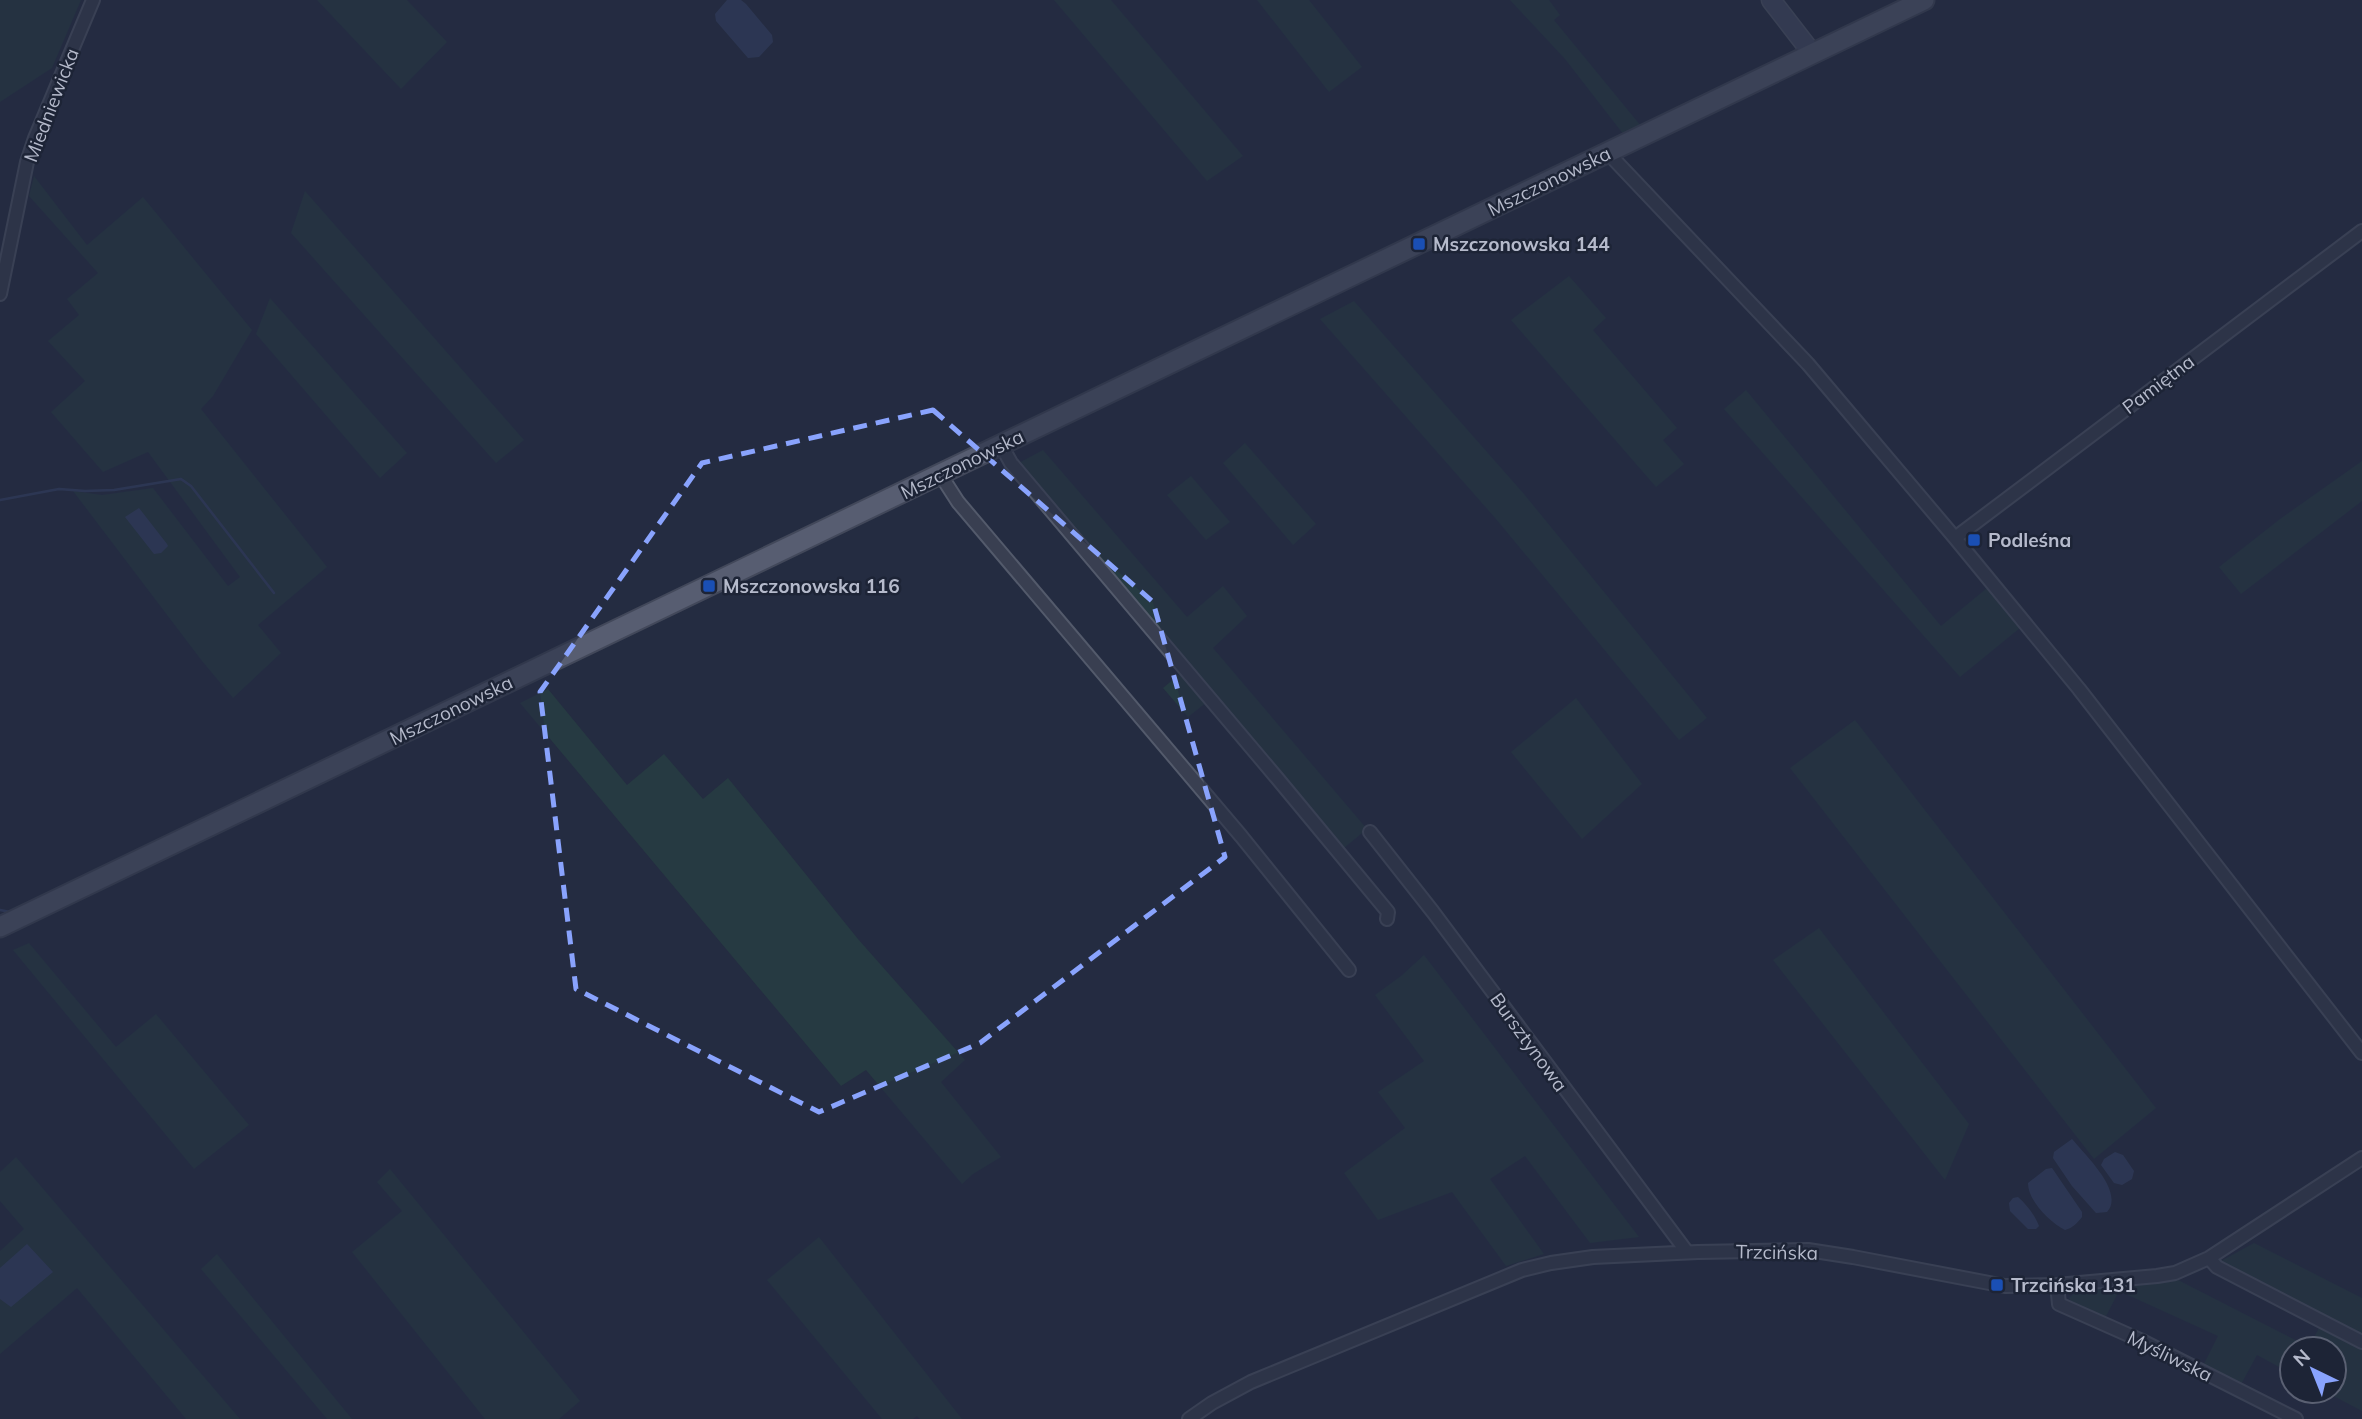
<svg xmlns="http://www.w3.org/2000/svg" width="2362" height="1419" font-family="Mulish,sans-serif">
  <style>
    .green { fill: #263a42 }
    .water { fill: #374469 }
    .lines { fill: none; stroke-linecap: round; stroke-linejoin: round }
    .stream { stroke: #374469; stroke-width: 2.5 }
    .minor-casing { stroke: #535a6b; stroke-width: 16 }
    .secondary-casing { stroke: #535a6b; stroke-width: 21 }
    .primary-casing { stroke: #42485a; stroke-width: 23 }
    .minor { stroke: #393f51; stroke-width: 12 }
    .secondary { stroke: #464d64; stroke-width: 18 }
    .primary { stroke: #575d71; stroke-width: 19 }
    .marked { fill: none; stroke: #89a3fd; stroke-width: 5; stroke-dasharray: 14 9; stroke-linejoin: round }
    .transit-dot { fill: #1a4fb4; stroke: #1d2436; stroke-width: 2.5 }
    .labels { text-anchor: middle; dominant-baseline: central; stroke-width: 5; stroke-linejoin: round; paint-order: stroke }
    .street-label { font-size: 19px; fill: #b5bacb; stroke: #1d2436 }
    .poi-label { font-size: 19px; font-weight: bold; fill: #b5bacb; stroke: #1d2436; text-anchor: start }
  </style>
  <rect width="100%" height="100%" fill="#242c41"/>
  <path class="green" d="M 0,0 L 81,0 L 52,68 L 0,102 Z
    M 317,0 L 407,0 L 447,42 L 401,89 Z
    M 1054,0 L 1111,0 L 1243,156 L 1207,181 Z
    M 1257,0 L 1309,0 L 1362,67 L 1329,92 Z
    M 1510,0 L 1549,0 L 1560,15 L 1554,20 L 1641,126 L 1624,135 L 1565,59 Z
    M 34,176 L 87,245 L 143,197 L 252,330 L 213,396 L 201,409 L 327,567 L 258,625 L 281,653 L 233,698 L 202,661 L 73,491 L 102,495 L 153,488 L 228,586 L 240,577 L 148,452 L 103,472 L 51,412 L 85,381 L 48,341 L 79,315 L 67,299 L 98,273 L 29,196 Z
    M 305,191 L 524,440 L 496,463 L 291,233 Z
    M 1569,276 L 1606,318 L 1593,330 L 1677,428 L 1663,440 L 1684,464 L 1656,487 L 1511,320 Z
    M 270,298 L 407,453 L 380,478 L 256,334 Z
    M 1354,301 L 1524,494 L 1707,718 L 1679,740 L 1496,519 L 1320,319 Z
    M 1746,390 L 1941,626 L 1987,588 L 2020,628 L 1960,677 L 1724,409 Z
    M 1245,443 L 1316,524 L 1293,545 L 1223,463 Z
    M 1043,450 L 1187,617 L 1223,586 L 1247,616 L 1213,648 L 1367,829 L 1344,848 L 1017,464 Z
    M 2362,461 L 2362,501 L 2241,594 L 2219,567 L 2280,519 Z
    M 1191,476 L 1230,522 L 1206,540 L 1167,495 Z
    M 1182,672 L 1207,702 L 1188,717 L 1163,688 Z
    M 548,689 L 627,785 L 664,754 L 703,799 L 728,778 L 858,939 L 965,1060 L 941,1082 L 1001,1157 L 973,1174 L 962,1184 L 866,1070 L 841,1086 L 520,703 Z
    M 1576,698 L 1642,784 L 1582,839 L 1511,752 Z
    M 1855,720 L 2156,1108 L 2094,1159 L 1790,768 Z
    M 1819,928 L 1969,1124 L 1945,1180 L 1773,960 Z
    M 29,943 L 116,1047 L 156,1014 L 249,1125 L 194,1169 L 13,950 Z
    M 1424,955 L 1639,1237 L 1590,1243 L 1525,1156 L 1490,1179 L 1544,1254 L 1506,1266 L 1452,1192 L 1378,1220 L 1344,1173 L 1405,1128 L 1378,1092 L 1424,1061 L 1375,995 L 1401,976 Z
    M 16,1157 L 240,1419 L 186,1419 L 77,1288 L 0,1354 L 0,1251 L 24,1229 L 0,1201 L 0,1172 Z
    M 390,1169 L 580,1401 L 559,1419 L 485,1419 L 352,1252 L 402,1211 L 377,1182 Z
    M 819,1237 L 962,1419 L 920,1419 L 917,1416 L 913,1419 L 882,1419 L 767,1280 Z
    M 2254,1243 L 2362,1298 L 2362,1411 L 2324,1391 L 2334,1391 L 2334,1349 L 2292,1349 L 2292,1374 L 2257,1355 L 2239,1388 L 2203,1366 L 2218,1336 L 2119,1291 L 2104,1320 L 2074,1307 L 2069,1298 L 2080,1288 L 2178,1280 L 2309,1347 L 2321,1324 L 2210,1267 Z
    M 217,1254 L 352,1419 L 327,1419 L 201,1269 Z"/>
  <path class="water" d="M 727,0 L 741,0 L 746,4 L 772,35 L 773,42 L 759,57 L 748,58 L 716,21 L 715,14 Z
    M 139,508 L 167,544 L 168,546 L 161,553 L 154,554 L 125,517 Z
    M 2072,1139 C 2085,1155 2125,1192 2107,1212 L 2096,1213 L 2072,1186 L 2053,1158 L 2054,1152 Z
    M 2115,1152 L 2123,1155 L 2134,1171 L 2132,1179 L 2122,1185 L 2114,1183 L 2101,1165 L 2104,1159 Z
    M 2052,1168 L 2082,1212 L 2082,1217 C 2077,1223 2073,1228 2065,1230 C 2050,1222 2028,1201 2028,1183 L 2046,1169 Z
    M 2018,1197 C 2027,1205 2034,1214 2039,1226 L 2036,1229 L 2028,1229 L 2010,1211 L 2009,1203 L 2013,1198 Z
    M 27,1244 L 53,1272 L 11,1307 L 0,1299 L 0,1268 Z"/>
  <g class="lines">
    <path class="stream" d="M 0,500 L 59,489 L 85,491 L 114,490 L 181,479 L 191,486 L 274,593
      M 0,910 L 10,912"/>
    <defs>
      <path id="minor" d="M 1608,153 L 1808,364 L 1955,538 L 2079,689 L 2362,1053
        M 0,294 L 27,162 L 35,138 L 93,0
        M 1001,445 L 1011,463 L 1277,778 L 1388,912 L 1387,919
        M 940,474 L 958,502 L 1241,836 L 1349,970
        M 1955,538 L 2362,231
        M 1370,832 L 1433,912 L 1687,1252
        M 2209,1258 L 2217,1267 L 2362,1342
        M 2057,1285 L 2059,1304 L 2140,1340 L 2296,1419
        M 1189,1419 L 1212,1403 L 1251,1382 L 1522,1270 L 1551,1263 L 1593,1257 L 1698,1252 L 1808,1250 L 1853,1257 L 2005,1286 L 2057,1285 L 2157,1276 L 2175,1273 L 2209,1258 L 2362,1158"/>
      <path id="secondary" d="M 1771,0 L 1812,53"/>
      <path id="primary" d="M 0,927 L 1924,0"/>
    </defs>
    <use href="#minor" class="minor-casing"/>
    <use href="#secondary" class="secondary-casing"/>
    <use href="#primary" class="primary-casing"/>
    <use href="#minor" class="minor"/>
    <use href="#secondary" class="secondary"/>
    <use href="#primary" class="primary"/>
  </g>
  <path d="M0 0H2362V1419H0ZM 933,410 L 1153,602 L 1225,857 L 980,1043 L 819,1112 L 576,989 L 540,692 L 702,463 Z" fill="#242c41" fill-opacity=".55" fill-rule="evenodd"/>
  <path class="marked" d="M 933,410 L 1153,602 L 1225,857 L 980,1043 L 819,1112 L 576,989 L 540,692 L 702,463 Z"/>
  <g class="transit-dot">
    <rect x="1412" y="237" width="14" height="14" rx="3.5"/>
    <rect x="1967" y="533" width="14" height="14" rx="3.5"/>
    <rect x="702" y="579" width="14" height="14" rx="3.5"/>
    <rect x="1990" y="1278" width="14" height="14" rx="3.5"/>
  </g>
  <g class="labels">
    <g class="street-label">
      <text transform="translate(51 105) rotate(-69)">Miedniewicka</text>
      <text transform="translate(1549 181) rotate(-26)">Mszczonowska</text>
      <text transform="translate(2158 384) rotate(-37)">Pamiętna</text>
      <text transform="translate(962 464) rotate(-26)">Mszczonowska</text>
      <text transform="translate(451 710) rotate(-26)">Mszczonowska</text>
      <text transform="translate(1529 1042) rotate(54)">Bursztynowa</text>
      <text transform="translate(1777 1252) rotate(1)">Trzcińska</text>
      <text transform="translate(2170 1356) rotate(26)">Myśliwska</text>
    </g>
    <g class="poi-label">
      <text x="1433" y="244">Mszczonowska 144</text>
      <text x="1988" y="540">Podleśna</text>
      <text x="723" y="586">Mszczonowska 116</text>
      <text x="2011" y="1285">Trzcińska 131</text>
    </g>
  </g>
  <g transform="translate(2313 1370) rotate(317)"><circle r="33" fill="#1d2436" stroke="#5a6072" stroke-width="2"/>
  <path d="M0-5L12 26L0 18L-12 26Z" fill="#89a3fd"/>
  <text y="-10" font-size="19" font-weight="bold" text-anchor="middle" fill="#b5bacb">N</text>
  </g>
</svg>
